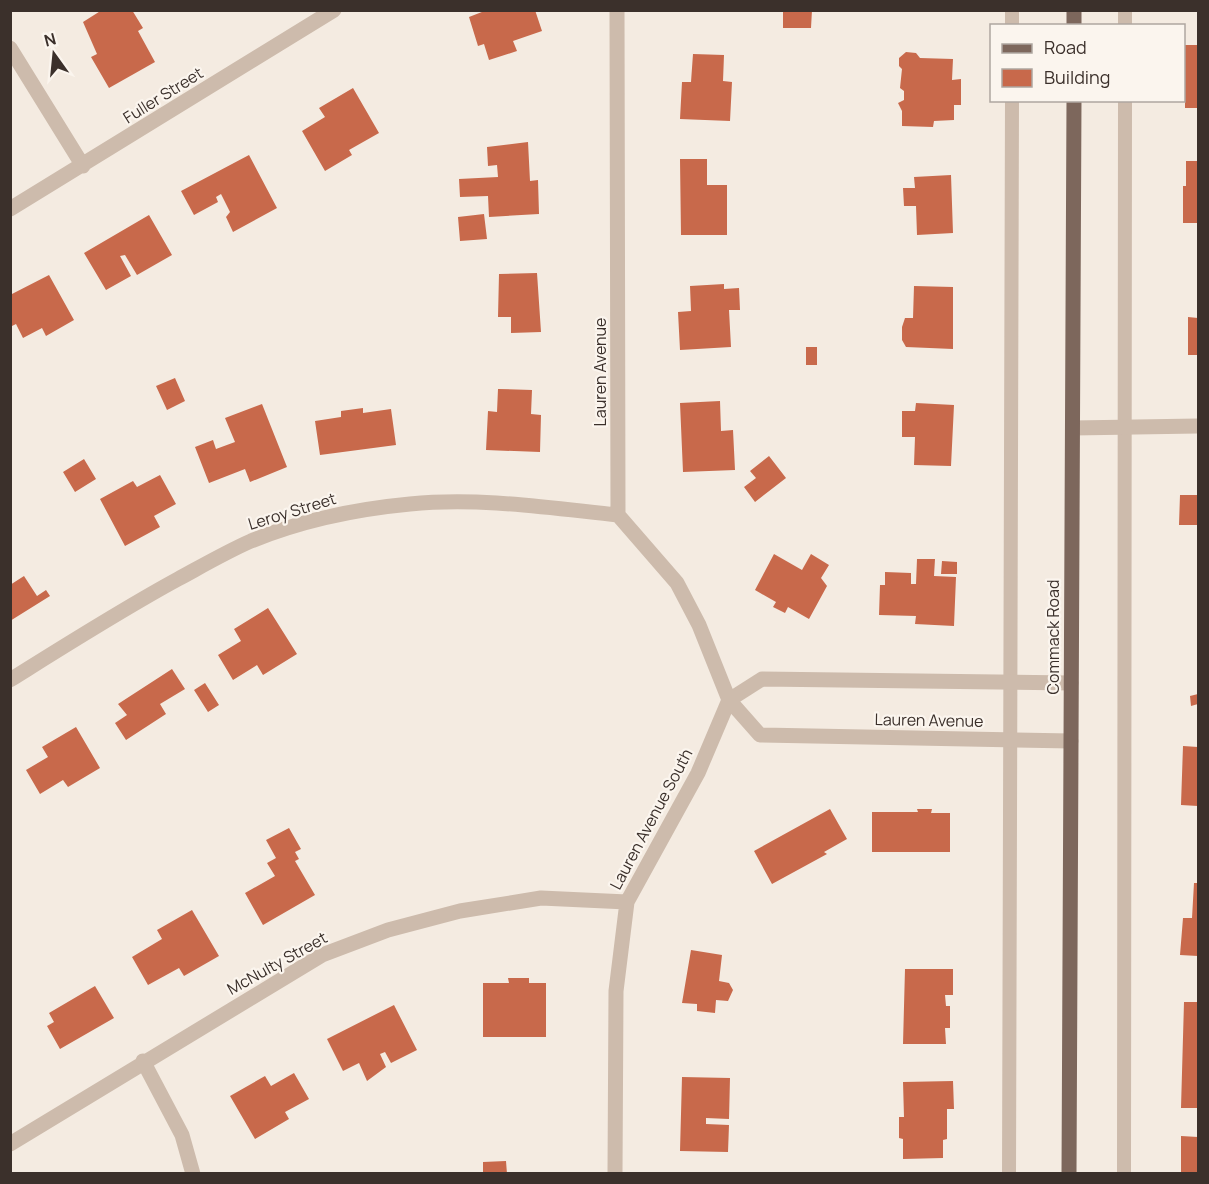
<svg xmlns="http://www.w3.org/2000/svg" width="1209" height="1184" font-family="Manrope,sans-serif">
  <style>
    .building { fill: #c8694b }
    .lines { fill: none; stroke-linecap: round; stroke-linejoin: round }
    .service { stroke: #cdbbac; stroke-width: 14 }
    .minor { stroke: #cdbbac; stroke-width: 15 }
    .primary { stroke: #7d675c; stroke-width: 15 }
    .labels { text-anchor: middle; dominant-baseline: central; stroke-width: 4.5; stroke-linejoin: round; paint-order: stroke }
    .street-label { font-size: 16px; fill: #3b302b; stroke: #fbf5ee }
  </style>
  <rect width="100%" height="100%" fill="#f4ebe1"/>
  <path class="building" d="M 102,10 L 132,10 L 143,28 L 138,31 L 155,62 L 109,88 L 91,57 L 97,54 L 83,22 Z
    M 487,10 L 535,10 L 542,31 L 513,41 L 517,51 L 489,60 L 484,44 L 478,46 L 469,17 Z
    M 783,10 L 812,10 L 811,28 L 783,28 Z
    M 1185,45 L 1198,45 L 1198,108 L 1185,108 Z
    M 906,52 L 916,53 L 920,58 L 953,59 L 952,80 L 961,79 L 961,105 L 954,105 L 954,120 L 934,121 L 933,127 L 902,126 L 902,111 L 898,103 L 904,100 L 904,91 L 900,88 L 902,69 L 899,66 L 899,58 Z
    M 693,54 L 724,55 L 723,81 L 732,82 L 730,121 L 680,119 L 682,82 L 691,82 Z
    M 353,88 L 379,133 L 349,150 L 352,155 L 325,171 L 302,131 L 325,117 L 319,108 Z
    M 528,142 L 530,181 L 538,180 L 539,214 L 489,217 L 488,196 L 460,197 L 459,179 L 498,177 L 497,165 L 488,166 L 487,147 Z
    M 249,155 L 277,208 L 233,232 L 226,217 L 230,212 L 221,194 L 216,197 L 218,202 L 194,215 L 181,191 Z
    M 680,159 L 707,159 L 707,185 L 727,185 L 727,235 L 681,235 Z
    M 1186,161 L 1198,161 L 1198,223 L 1183,223 L 1183,186 L 1186,186 Z
    M 951,175 L 953,233 L 917,235 L 916,206 L 904,206 L 903,188 L 915,188 L 914,177 Z
    M 484,214 L 487,239 L 460,241 L 458,217 Z
    M 149,215 L 172,255 L 137,275 L 125,255 L 120,256 L 131,276 L 106,290 L 84,253 Z
    M 537,273 L 541,332 L 511,333 L 511,317 L 498,317 L 499,274 Z
    M 49,275 L 74,320 L 46,336 L 42,328 L 23,338 L 16,324 L 10,327 L 10,295 Z
    M 724,284 L 724,289 L 739,288 L 740,310 L 729,310 L 731,347 L 680,350 L 678,312 L 691,311 L 690,286 Z
    M 914,286 L 953,287 L 953,349 L 906,347 L 902,340 L 902,327 L 905,318 L 913,318 Z
    M 1188,317 L 1198,318 L 1198,355 L 1188,355 Z
    M 806,347 L 817,347 L 817,365 L 806,365 Z
    M 175,378 L 185,401 L 167,410 L 156,386 Z
    M 498,389 L 532,390 L 531,414 L 541,415 L 540,452 L 486,450 L 488,411 L 497,412 Z
    M 720,401 L 721,431 L 733,430 L 735,470 L 683,472 L 680,403 Z
    M 916,403 L 954,405 L 951,466 L 914,465 L 915,437 L 902,437 L 902,411 L 915,411 Z
    M 262,404 L 287,467 L 250,482 L 245,469 L 209,483 L 195,447 L 213,440 L 216,449 L 235,442 L 225,418 Z
    M 363,408 L 363,413 L 391,409 L 396,445 L 320,455 L 315,421 L 341,417 L 341,411 Z
    M 769,456 L 786,478 L 755,502 L 744,487 L 756,478 L 750,471 Z
    M 84,459 L 96,479 L 75,492 L 63,472 Z
    M 160,475 L 176,504 L 154,516 L 160,527 L 125,546 L 100,499 L 133,481 L 137,487 Z
    M 1180,495 L 1198,495 L 1198,525 L 1179,525 Z
    M 774,554 L 802,570 L 811,554 L 829,565 L 821,578 L 827,586 L 809,619 L 788,607 L 785,613 L 773,607 L 776,602 L 755,590 Z
    M 917,559 L 935,559 L 934,576 L 956,577 L 954,626 L 915,624 L 916,616 L 879,615 L 880,585 L 885,585 L 885,572 L 911,573 L 911,584 L 916,584 Z
    M 942,561 L 957,562 L 957,574 L 941,574 Z
    M 24,576 L 37,596 L 46,590 L 50,596 L 10,621 L 10,585 Z
    M 268,608 L 297,654 L 263,675 L 257,665 L 233,680 L 218,655 L 241,641 L 234,629 Z
    M 172,669 L 185,689 L 160,704 L 166,714 L 126,740 L 115,723 L 127,715 L 118,704 Z
    M 205,683 L 219,705 L 208,712 L 194,690 Z
    M 1198,694 L 1198,704 L 1191,706 L 1190,696 Z
    M 76,727 L 100,768 L 68,787 L 63,780 L 40,794 L 26,770 L 48,757 L 42,747 Z
    M 1183,746 L 1198,747 L 1198,806 L 1181,805 Z
    M 830,809 L 847,839 L 824,852 L 827,854 L 772,884 L 754,851 Z
    M 917,809 L 932,809 L 931,813 L 950,813 L 950,852 L 872,852 L 872,812 L 918,812 Z
    M 289,828 L 301,849 L 295,852 L 299,859 L 295,861 L 315,895 L 263,925 L 245,893 L 275,876 L 267,863 L 276,858 L 266,840 Z
    M 1194,883 L 1198,883 L 1198,956 L 1180,955 L 1183,918 L 1192,918 Z
    M 192,910 L 219,956 L 184,976 L 179,968 L 148,985 L 132,957 L 162,939 L 157,930 Z
    M 691,950 L 722,955 L 719,981 L 729,983 L 733,990 L 728,1001 L 716,1000 L 715,1013 L 697,1011 L 697,1004 L 682,1003 Z
    M 905,969 L 953,969 L 953,995 L 945,995 L 946,1006 L 950,1006 L 950,1028 L 945,1028 L 946,1044 L 903,1044 Z
    M 508,978 L 529,978 L 529,983 L 546,983 L 546,1037 L 483,1037 L 483,983 L 509,983 Z
    M 95,986 L 114,1018 L 60,1049 L 47,1026 L 54,1022 L 49,1013 Z
    M 1184,1002 L 1197,1002 L 1198,1006 L 1198,1108 L 1181,1108 Z
    M 394,1005 L 417,1050 L 391,1063 L 385,1052 L 380,1054 L 386,1067 L 367,1081 L 359,1063 L 343,1071 L 327,1039 Z
    M 294,1073 L 309,1099 L 285,1112 L 289,1119 L 255,1139 L 230,1096 L 265,1076 L 271,1086 Z
    M 682,1077 L 730,1078 L 729,1119 L 706,1118 L 706,1124 L 729,1125 L 728,1152 L 680,1151 Z
    M 953,1081 L 954,1109 L 947,1109 L 947,1139 L 943,1140 L 943,1158 L 903,1159 L 903,1139 L 899,1138 L 899,1117 L 904,1117 L 903,1082 Z
    M 1181,1136 L 1198,1137 L 1198,1174 L 1181,1174 Z
    M 506,1161 L 507,1174 L 483,1174 L 483,1162 Z"/>
  <g class="lines">
    <path class="service" d="M 1012,10 L 1012,26
      M 1125,26 L 1125,10
      M 1009,1174 L 1012,100
      M 1124,1174 L 1125,100"/>
    <path class="minor" d="M 617,10 L 618,515 L 677,583 L 699,625 L 729,700 L 760,735 L 1071,741
      M 10,48 L 83,166
      M 10,209 L 334,10
      M 1073,428 L 1198,426
      M 10,680 C 66,645 121,610 178,579 C 202,566 226,552 251,541 C 300,521 357,509 410,504 C 479,497 550,508 618,515
      M 729,700 L 762,679 L 1071,683
      M 143,1061 L 182,1135 L 193,1174
      M 10,1144 L 322,955 L 388,930 L 460,911 L 541,898 L 627,902
      M 615,1174 L 616,991 L 627,902 L 698,773 L 729,700"/>
    <path class="primary" d="M 1074,26 L 1074,10
      M 1069,1174 L 1074,100"/>
  </g>
  <g class="labels">
    <g class="street-label">
      <text transform="translate(163 95) rotate(-32)">Fuller Street</text>
      <text transform="translate(600 372) rotate(-90)">Lauren Avenue</text>
      <text transform="translate(292 511) rotate(-17)">Leroy Street</text>
      <text transform="translate(1053 637) rotate(-90)">Commack Road</text>
      <text transform="translate(929 720) rotate(1)">Lauren Avenue</text>
      <text transform="translate(651 819) rotate(-62)">Lauren Avenue South</text>
      <text transform="translate(277 963) rotate(-29)">McNulty Street</text>
    </g>
  </g>
  <rect width="1209" height="1184" fill="none" stroke="#3b302b" stroke-width="24"/>
  <rect x="990" y="24" width="195" height="78" fill="#fbf5ee" stroke="#aea6a0" stroke-width="1.5"/>
  <rect x="1002" y="44" width="30" height="9" fill="#7d675c" stroke="#aea6a0" stroke-width="1.5"/>
  <text x="1044" y="54" font-size="18" fill="#3b302b">Road</text>
  <rect x="1002" y="69" width="30" height="18" fill="#c8694b" stroke="#aea6a0" stroke-width="1.5"/>
  <text x="1044" y="84" font-size="18" fill="#3b302b">Building</text>
  <g transform="translate(54 54) rotate(345)" stroke="#fbf5ee" stroke-width="4.5" paint-order="stroke">
  <path d="M0-4.5L10 22L0 15L-10 22Z" fill="#3b302b"/>
  <text y="-9" font-size="16" font-weight="bold" text-anchor="middle" fill="#3b302b">N</text>
  </g>
</svg>
